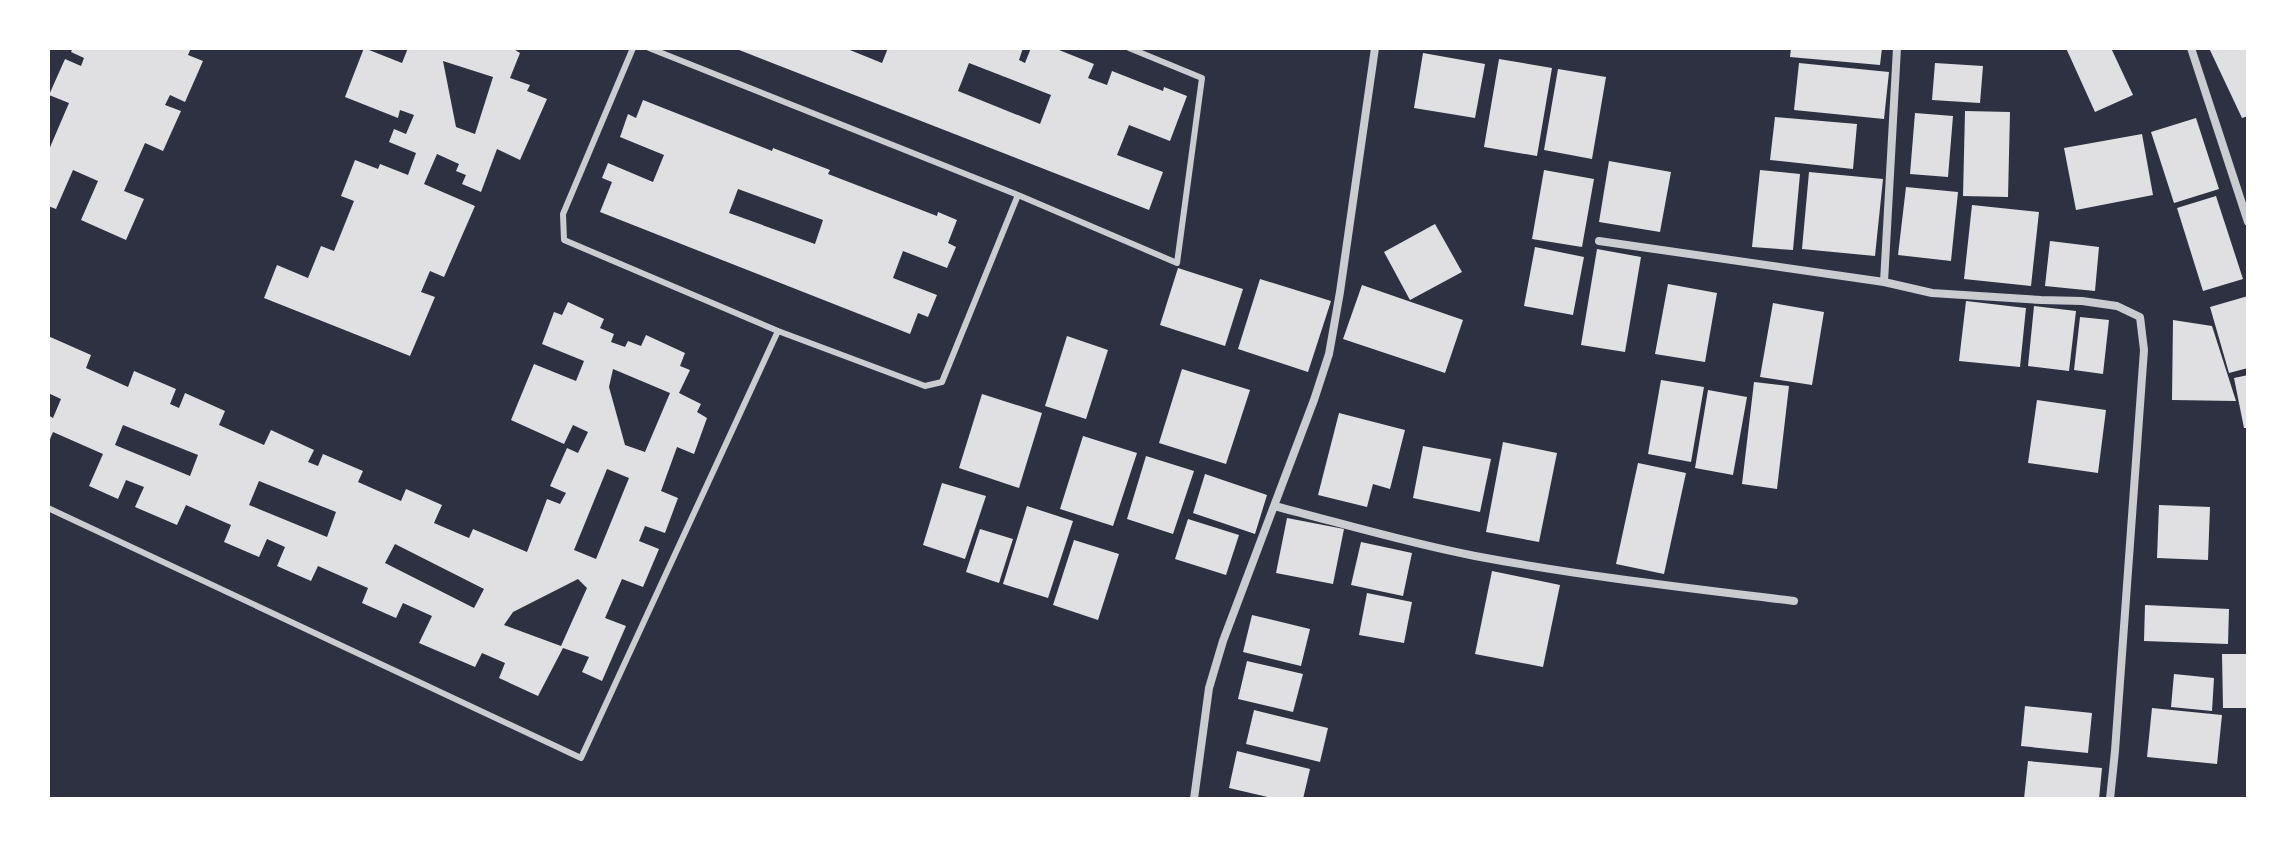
<svg xmlns="http://www.w3.org/2000/svg" width="2296" height="847" font-family="Arial,sans-serif">
  <style>
    .building { fill: #e0e0e3; fill-rule: evenodd }
    .lines { fill: none; stroke-linecap: round; stroke-linejoin: round }
    .service { stroke: #caccd0; stroke-width: 6 }
    .minor { stroke: #caccd0; stroke-width: 8 }
  </style>
  <rect width="100%" height="100%" fill="#2d3142"/>
  <path class="building" d="M 73,48 L 191,48 L 188,55 L 203,61 L 185,102 L 170,95 L 165,105 L 181,111 L 163,151 L 145,143 L 124,191 L 144,199 L 126,240 L 81,220 L 98,181 L 73,170 L 56,209 L 48,206 L 48,152 L 69,103 L 49,95 L 65,59 L 81,66 L 84,58 L 71,52 Z
    M 364,48 L 402,63 L 408,48 L 512,48 L 520,53 L 510,78 L 530,85 L 527,91 L 547,99 L 520,160 L 497,149 L 481,192 L 462,184 L 466,175 L 456,171 L 459,164 L 437,154 L 424,184 L 475,206 L 444,277 L 430,271 L 421,292 L 435,297 L 410,356 L 264,298 L 277,265 L 308,278 L 321,246 L 334,251 L 354,201 L 341,196 L 355,160 L 378,169 L 380,164 L 408,175 L 416,153 L 389,142 L 394,129 L 406,134 L 414,115 L 400,110 L 398,118 L 345,97 ZM 443,61 L 493,77 L 475,134 L 456,127 Z
    M 734,48 L 845,48 L 882,63 L 888,48 L 1023,48 L 1019,60 L 1025,63 L 1031,48 L 1054,48 L 1094,64 L 1088,78 L 1107,85 L 1112,71 L 1163,91 L 1164,87 L 1187,96 L 1170,141 L 1129,125 L 1117,155 L 1163,172 L 1149,210 ZM 969,63 L 1051,95 L 1040,124 L 958,91 Z
    M 1791,48 L 1882,48 L 1880,65 L 1790,57 Z
    M 2066,48 L 2111,48 L 2133,95 L 2095,112 Z
    M 2209,48 L 2248,48 L 2248,116 L 2242,118 Z
    M 1423,53 L 1485,64 L 1475,118 L 1414,108 Z
    M 1499,59 L 1552,68 L 1537,156 L 1484,147 Z
    M 1799,63 L 1889,72 L 1884,119 L 1794,110 Z
    M 1935,63 L 1983,66 L 1980,103 L 1932,100 Z
    M 1558,69 L 1606,77 L 1592,159 L 1544,150 Z
    M 643,100 L 772,151 L 773,148 L 830,170 L 828,174 L 937,216 L 938,212 L 957,220 L 948,243 L 956,247 L 947,268 L 903,251 L 893,278 L 937,295 L 928,317 L 918,313 L 910,334 L 600,212 L 612,182 L 602,178 L 608,163 L 653,182 L 664,155 L 620,137 L 628,114 L 636,118 ZM 738,189 L 823,220 L 815,244 L 729,213 Z
    M 1965,111 L 2010,112 L 2008,197 L 1963,196 Z
    M 1915,113 L 1953,116 L 1948,177 L 1910,174 Z
    M 1775,117 L 1857,124 L 1853,169 L 1770,160 Z
    M 2196,118 L 2219,189 L 2174,203 L 2151,132 Z
    M 2142,134 L 2153,195 L 2076,210 L 2064,148 Z
    M 1609,161 L 1671,172 L 1660,232 L 1599,222 Z
    M 1544,170 L 1594,179 L 1582,247 L 1532,239 Z
    M 1760,170 L 1800,174 L 1793,250 L 1752,247 Z
    M 1809,172 L 1883,179 L 1875,256 L 1802,249 Z
    M 1906,187 L 1958,192 L 1951,261 L 1898,255 Z
    M 2216,196 L 2243,279 L 2203,291 L 2177,208 Z
    M 1972,205 L 2039,212 L 2031,286 L 1964,279 Z
    M 1435,224 L 1462,272 L 1410,300 L 1384,252 Z
    M 2050,241 L 2099,247 L 2095,291 L 2045,286 Z
    M 1535,247 L 1584,257 L 1573,315 L 1524,306 Z
    M 1597,249 L 1641,257 L 1625,352 L 1581,345 Z
    M 1178,268 L 1243,289 L 1225,346 L 1160,325 Z
    M 1260,279 L 1331,301 L 1308,372 L 1238,349 Z
    M 1668,284 L 1717,293 L 1705,362 L 1655,354 Z
    M 1362,285 L 1463,320 L 1445,373 L 1343,339 Z
    M 2248,296 L 2248,368 L 2229,373 L 2210,307 Z
    M 1966,301 L 2026,308 L 2020,367 L 1959,361 Z
    M 568,302 L 604,319 L 600,328 L 614,334 L 611,342 L 625,347 L 628,341 L 641,346 L 646,335 L 685,353 L 680,366 L 690,370 L 679,393 L 701,404 L 697,412 L 707,418 L 694,454 L 677,447 L 661,491 L 678,498 L 665,533 L 645,526 L 639,541 L 659,549 L 643,587 L 622,579 L 605,618 L 626,626 L 602,681 L 582,672 L 589,657 L 563,648 L 538,696 L 499,678 L 505,663 L 482,653 L 475,667 L 419,643 L 432,616 L 403,603 L 396,618 L 362,603 L 368,588 L 318,566 L 311,581 L 277,566 L 285,547 L 267,539 L 259,557 L 224,542 L 231,525 L 186,505 L 177,525 L 135,507 L 144,487 L 126,480 L 118,499 L 89,486 L 103,454 L 53,432 L 48,444 L 48,415 L 53,418 L 61,399 L 48,393 L 48,336 L 91,355 L 86,368 L 128,387 L 134,371 L 176,389 L 170,404 L 179,408 L 185,393 L 225,411 L 219,425 L 264,445 L 271,430 L 314,450 L 308,462 L 318,466 L 323,454 L 363,471 L 358,482 L 401,501 L 406,489 L 442,505 L 434,523 L 469,538 L 473,529 L 527,552 L 547,499 L 560,504 L 566,493 L 550,486 L 567,448 L 578,453 L 588,432 L 573,425 L 564,444 L 511,420 L 534,364 L 576,381 L 584,361 L 542,344 L 554,312 L 562,315 ZM 613,369 L 670,393 L 645,452 L 625,445 L 609,387 ZM 123,425 L 198,455 L 190,476 L 115,445 ZM 607,469 L 629,478 L 596,559 L 574,550 ZM 259,481 L 336,512 L 327,537 L 249,505 ZM 395,544 L 484,589 L 474,608 L 385,563 ZM 578,579 L 587,588 L 561,646 L 504,625 L 513,612 Z
    M 1773,303 L 1824,312 L 1812,385 L 1760,377 Z
    M 2034,306 L 2076,311 L 2069,371 L 2028,366 Z
    M 2080,317 L 2109,320 L 2103,374 L 2074,370 Z
    M 2173,320 L 2212,326 L 2236,401 L 2172,400 Z
    M 1067,336 L 1108,350 L 1086,419 L 1045,406 Z
    M 1182,369 L 1250,390 L 1226,464 L 1159,443 Z
    M 2248,375 L 2248,428 L 2244,428 L 2234,378 Z
    M 1661,380 L 1704,387 L 1691,462 L 1648,454 Z
    M 1754,382 L 1789,386 L 1777,489 L 1742,484 Z
    M 1708,390 L 1747,397 L 1733,475 L 1695,468 Z
    M 982,394 L 1042,413 L 1019,488 L 959,468 Z
    M 2037,400 L 2106,410 L 2098,473 L 2028,463 Z
    M 1339,413 L 1405,430 L 1390,489 L 1373,484 L 1367,507 L 1318,495 Z
    M 1083,436 L 1137,453 L 1113,526 L 1060,509 Z
    M 1503,442 L 1557,453 L 1539,542 L 1486,532 Z
    M 1423,446 L 1491,459 L 1480,512 L 1413,498 Z
    M 1146,456 L 1194,471 L 1173,534 L 1127,519 Z
    M 1638,463 L 1686,473 L 1664,574 L 1616,564 Z
    M 1205,474 L 1267,495 L 1255,534 L 1193,513 Z
    M 942,483 L 986,496 L 965,559 L 923,545 Z
    M 2159,505 L 2210,507 L 2208,560 L 2157,558 Z
    M 1027,506 L 1073,521 L 1048,598 L 1003,584 Z
    M 1287,518 L 1344,529 L 1333,584 L 1276,573 Z
    M 1188,519 L 1239,535 L 1226,575 L 1175,559 Z
    M 980,529 L 1013,539 L 999,583 L 966,572 Z
    M 1074,540 L 1119,554 L 1098,620 L 1053,605 Z
    M 1361,542 L 1412,553 L 1403,596 L 1351,585 Z
    M 1492,571 L 1560,585 L 1543,667 L 1475,654 Z
    M 1367,593 L 1412,602 L 1404,643 L 1359,635 Z
    M 2145,605 L 2229,609 L 2228,644 L 2144,641 Z
    M 1252,615 L 1310,629 L 1301,666 L 1243,652 Z
    M 2222,654 L 2248,654 L 2248,708 L 2223,708 Z
    M 1247,661 L 1303,674 L 1293,712 L 1238,699 Z
    M 2174,674 L 2214,678 L 2212,711 L 2171,707 Z
    M 2025,706 L 2092,713 L 2088,753 L 2021,746 Z
    M 2152,708 L 2222,715 L 2217,764 L 2147,757 Z
    M 1254,710 L 1328,728 L 1320,762 L 1246,744 Z
    M 1237,751 L 1310,769 L 1303,799 L 1276,799 L 1229,788 Z
    M 2028,761 L 2102,768 L 2099,799 L 2024,799 Z"/>
  <g class="lines">
    <path class="service" d="M 649,48 L 1018,195 L 1177,263 L 1202,78 L 1129,48
      M 778,331 L 925,386 L 942,382 L 1018,195
      M 48,508 L 581,758 L 778,331 L 564,240 L 563,214 L 633,48"/>
    <path class="minor" d="M 1897,48 L 1884,282 L 1932,293 L 2041,300 L 2082,301 L 2117,306 L 2140,317 L 2144,350 L 2115,751 L 2110,799
      M 2191,48 L 2248,222
      M 1599,241 L 1884,282
      M 1274,506 C 1341,523 1407,543 1475,556 C 1581,576 1688,588 1794,601
      M 1194,799 L 1209,688 L 1223,641 L 1314,400 L 1329,354 L 1340,292 L 1375,48"/>
  </g>
  <rect width="2296" height="847" fill="none" stroke="#ffffff" stroke-width="100"/>
</svg>
